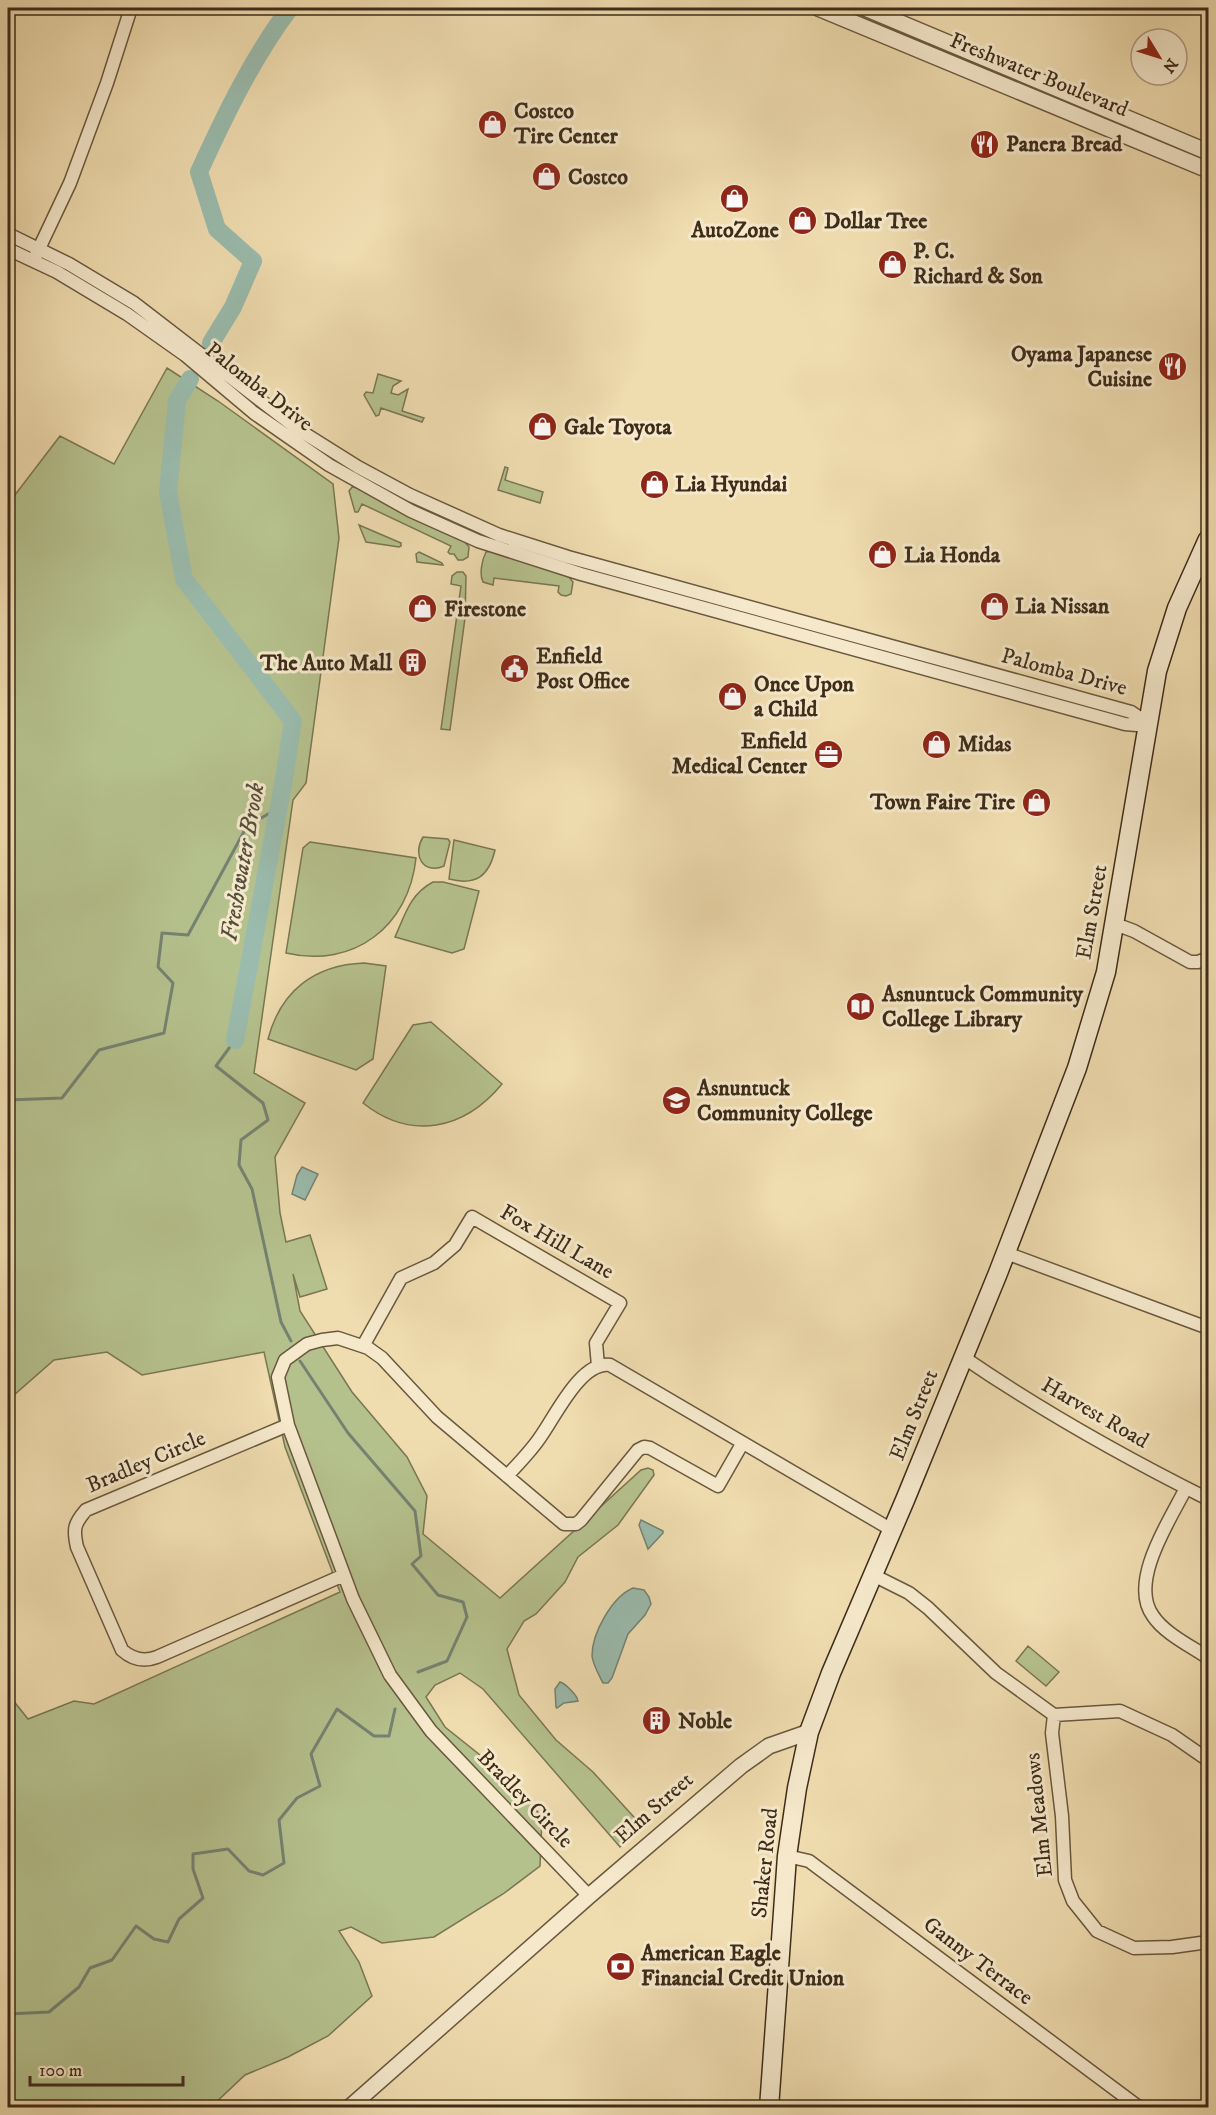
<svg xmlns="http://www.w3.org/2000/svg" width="1216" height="2115" font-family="'IM FELL DW Pica',serif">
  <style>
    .green { fill: #b5c18d; stroke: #7a7653; stroke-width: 1.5 }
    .water { fill: #9abbad; stroke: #758272; stroke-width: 1.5 }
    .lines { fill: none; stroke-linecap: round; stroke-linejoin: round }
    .stream { stroke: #758272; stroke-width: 3 }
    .river { stroke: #9abbad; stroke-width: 18 }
    .minor-casing { stroke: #6a583e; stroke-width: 15 }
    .tertiary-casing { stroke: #6a583e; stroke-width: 18 }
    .secondary-casing { stroke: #3e2c19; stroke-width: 21 }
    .minor { stroke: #f5e8cb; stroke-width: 12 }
    .tertiary { stroke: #f5e8cb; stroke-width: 15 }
    .secondary { stroke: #f5e8cb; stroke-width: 18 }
    .labels { text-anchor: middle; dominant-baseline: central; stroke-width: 6; stroke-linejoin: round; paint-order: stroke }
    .street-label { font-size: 22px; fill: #3e2c19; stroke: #f5e8cb }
    .poi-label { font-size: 22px; font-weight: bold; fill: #3e2c19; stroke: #f5e8cb; text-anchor: start }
    .water-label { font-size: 24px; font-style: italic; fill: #55503e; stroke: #f5e8cb }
  </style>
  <rect width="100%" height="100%" fill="#efdcaf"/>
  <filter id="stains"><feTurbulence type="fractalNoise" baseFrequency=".00333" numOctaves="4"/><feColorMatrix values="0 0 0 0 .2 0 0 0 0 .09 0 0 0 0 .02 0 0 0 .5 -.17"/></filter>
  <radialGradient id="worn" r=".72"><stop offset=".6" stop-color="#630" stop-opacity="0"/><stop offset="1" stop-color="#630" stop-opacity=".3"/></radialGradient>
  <path class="green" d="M 167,368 L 218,401 L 333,484 L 339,538 L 306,783 L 293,800 L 254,1073 L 305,1103 L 275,1157 L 280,1213 L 286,1242 L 310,1235 L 327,1289 L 300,1297 L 293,1274 L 300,1311 L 352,1392 L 407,1457 L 427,1496 L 423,1534 L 500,1598 L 641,1470 L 648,1468 L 653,1470 L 654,1475 L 618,1525 L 578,1557 L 565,1582 L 536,1614 L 524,1621 L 507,1649 L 519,1695 L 556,1740 L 593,1772 L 642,1826 L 620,1847 L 483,1689 L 460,1673 L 435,1685 L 426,1697 L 445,1727 L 510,1779 L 542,1817 L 540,1866 L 503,1894 L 434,1937 L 382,1943 L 351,1927 L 339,1931 L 359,1962 L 372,1996 L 328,2036 L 288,2057 L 245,2075 L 211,2107 L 8,2107 L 8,1694 L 28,1719 L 74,1701 L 94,1704 L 340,1592 L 285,1447 L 264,1352 L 142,1375 L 107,1352 L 54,1360 L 13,1396 L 8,1413 L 8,504 L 60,436 L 114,464 Z
    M 378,374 L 401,381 L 393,386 L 391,393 L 398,395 L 408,389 L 402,411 L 424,418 L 422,422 L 381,408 L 379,415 L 376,416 L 364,395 L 366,392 L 373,393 Z
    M 505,467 L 508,468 L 505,480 L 543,492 L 540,503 L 498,490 Z
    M 352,487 L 358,488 L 464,541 L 469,547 L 468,557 L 463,560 L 458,560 L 454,554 L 450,554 L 448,552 L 451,546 L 362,504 L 358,512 L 355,512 L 349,491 Z
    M 359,525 L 401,543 L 401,546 L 399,547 L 366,542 Z
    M 491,551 L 568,576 L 573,582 L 571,594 L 566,596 L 561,595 L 558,592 L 559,586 L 494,578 L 493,585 L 483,582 C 479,574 482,560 486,552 Z
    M 419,552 L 442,563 L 443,565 L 417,562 L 416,554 Z
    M 457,572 L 463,572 L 466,576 L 465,618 L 450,730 L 441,729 L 461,586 L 451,584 L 452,576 Z
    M 423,837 L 448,839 L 450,842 L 444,866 C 423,875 412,855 423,837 Z
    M 454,840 L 495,850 C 489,876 476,886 449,879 Z
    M 310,842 L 416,858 C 409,926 354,969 286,953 L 303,848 Z
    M 433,882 L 443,882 L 479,891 L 464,949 L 452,953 L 395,937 C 405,915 410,894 433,882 Z
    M 364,963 L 386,966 L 373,1059 L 356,1070 L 268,1039 C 281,990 315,965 364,963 Z
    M 431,1022 L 502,1084 C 464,1130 411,1141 363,1103 L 413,1025 Z
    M 1028,1646 L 1059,1672 L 1046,1686 L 1016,1661 Z"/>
  <path class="water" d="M 302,1167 L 318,1174 L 305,1200 L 292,1194 L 297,1175 Z
    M 641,1520 L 663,1531 L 663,1533 L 648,1549 L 639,1525 Z
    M 633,1588 L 644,1590 L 649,1597 L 651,1604 L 645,1615 L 628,1634 L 612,1678 L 608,1683 L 603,1683 C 599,1675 593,1665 592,1656 C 592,1633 612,1597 633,1588 Z
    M 560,1682 C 566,1684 577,1695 578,1701 L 564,1703 L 557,1708 L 556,1707 L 555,1689 Z"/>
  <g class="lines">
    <path class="stream" d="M 235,1040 L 216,1066 L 263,1103 L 268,1120 L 241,1140 L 239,1165 L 252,1189 L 281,1322 L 291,1341
      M 8,1100 L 62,1098 L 99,1050 L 164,1033 L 173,983 L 158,967 L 162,933 L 188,935 L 247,826 L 279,808
      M 300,1361 L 348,1433 L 415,1511 L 421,1556 L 412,1564 L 438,1595 L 463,1602 L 467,1617 L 447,1661 L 418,1672
      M 8,2014 L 49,2012 L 79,1987 L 90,1968 L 112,1960 L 136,1926 L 154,1939 L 168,1942 L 179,1919 L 203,1898 L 193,1869 L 193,1854 L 228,1849 L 249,1871 L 263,1875 L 284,1863 L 279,1820 L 297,1798 L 320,1786 L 311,1754 L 337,1709 L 374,1736 L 389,1736 L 395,1709"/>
    <path class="river" d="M 211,343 L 233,307 L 253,261 L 217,229 L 199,172 C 225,115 253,57 290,8
      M 190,379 L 177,401 L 168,492 L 184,579 L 293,721 L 284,779 L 235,1040"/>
    <defs>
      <path id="minor" d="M 8,234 L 69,264 L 134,303 L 299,430 L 358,467 L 410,495 L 499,535 L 568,557 L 1131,712 L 1147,723
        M 8,249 L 57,272 L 127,314 L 185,355 L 254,413 L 329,465 L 411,511 L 478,541 L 581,574 L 1125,724 L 1137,725 L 1147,723
        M 36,255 L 70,183 L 107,83 L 131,8
        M 1115,924 L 1134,931 L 1190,962 L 1198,962 L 1208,958
        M 1006,1253 L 1208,1328
        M 363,1346 L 401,1278 L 434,1263 L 455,1245 L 472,1217 L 620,1303 L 596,1343 L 598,1366
        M 963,1357 C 1042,1411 1124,1457 1208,1499
        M 288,1425 L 86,1510 C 74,1524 73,1529 77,1547 L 122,1650 C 132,1659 144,1662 157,1657 L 344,1575
        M 507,1476 C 519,1463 532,1450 541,1436 C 556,1415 581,1361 610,1365 L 892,1530
        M 1186,1488 C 1170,1520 1128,1582 1153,1616 C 1165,1634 1191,1646 1208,1658
        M 873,1575 L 909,1593 L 928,1608 L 996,1673 L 1054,1715 L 1120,1711 L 1172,1735 L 1208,1760
        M 1054,1715 L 1052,1733 L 1062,1816 L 1065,1880 L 1073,1901 L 1097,1931 L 1134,1948 L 1172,1947 L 1208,1942
        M 787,1856 L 809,1861 L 1140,2108
        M 589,1896 L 431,1731 L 390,1675 L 353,1599 L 288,1425 L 278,1377 L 285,1360 L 307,1344 L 322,1340 L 338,1338 L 368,1348 L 382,1358 L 437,1417 L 564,1524 L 576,1524 L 581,1520 L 638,1450 L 644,1447 L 650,1448 L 718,1486 L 742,1444"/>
      <path id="tertiary" d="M 818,8 L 1208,170
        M 865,8 L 1208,152
        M 349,2108 L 589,1896 L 741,1766 L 769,1746 L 809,1732"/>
      <path id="secondary" d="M 769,2108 L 787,1856 L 797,1788 L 809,1732 L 831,1673 L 905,1500 L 998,1273 L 1077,1068 L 1106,972 L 1157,671 L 1177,608 L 1208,539"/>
    </defs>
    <use href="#minor" class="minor-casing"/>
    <use href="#tertiary" class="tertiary-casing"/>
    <use href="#secondary" class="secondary-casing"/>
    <use href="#minor" class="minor"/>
    <use href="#tertiary" class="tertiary"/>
    <use href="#secondary" class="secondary"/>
  </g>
  <defs>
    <symbol id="shop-disc" viewBox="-11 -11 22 22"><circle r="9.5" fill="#8f2418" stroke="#f5e8cb"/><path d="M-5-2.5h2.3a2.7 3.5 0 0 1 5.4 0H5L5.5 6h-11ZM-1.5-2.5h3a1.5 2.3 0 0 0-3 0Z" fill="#fff"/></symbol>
    <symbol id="restaurant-disc" viewBox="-11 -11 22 22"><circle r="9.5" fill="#8f2418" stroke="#f5e8cb"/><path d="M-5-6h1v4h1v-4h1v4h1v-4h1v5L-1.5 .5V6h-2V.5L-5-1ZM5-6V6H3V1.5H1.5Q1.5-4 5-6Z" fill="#fff"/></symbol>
    <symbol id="building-disc" viewBox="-11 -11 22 22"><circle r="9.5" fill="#8f2418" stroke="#f5e8cb"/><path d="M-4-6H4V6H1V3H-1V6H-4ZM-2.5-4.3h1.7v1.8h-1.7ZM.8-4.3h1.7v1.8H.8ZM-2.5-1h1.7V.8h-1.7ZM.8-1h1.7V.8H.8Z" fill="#fff"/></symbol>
    <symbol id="civic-disc" viewBox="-11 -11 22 22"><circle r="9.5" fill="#8f2418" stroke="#f5e8cb"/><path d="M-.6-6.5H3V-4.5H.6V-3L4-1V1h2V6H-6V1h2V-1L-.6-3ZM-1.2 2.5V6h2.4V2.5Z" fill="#fff"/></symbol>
    <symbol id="office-disc" viewBox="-11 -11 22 22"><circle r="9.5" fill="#8f2418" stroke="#f5e8cb"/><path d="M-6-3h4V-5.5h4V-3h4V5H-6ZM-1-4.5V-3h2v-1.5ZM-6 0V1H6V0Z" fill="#fff"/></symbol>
    <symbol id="library-disc" viewBox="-11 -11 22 22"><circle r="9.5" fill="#8f2418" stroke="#f5e8cb"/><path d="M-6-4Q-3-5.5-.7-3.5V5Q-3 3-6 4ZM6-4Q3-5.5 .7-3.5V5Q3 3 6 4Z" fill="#fff"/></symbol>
    <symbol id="university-disc" viewBox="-11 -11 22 22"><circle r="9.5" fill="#8f2418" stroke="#f5e8cb"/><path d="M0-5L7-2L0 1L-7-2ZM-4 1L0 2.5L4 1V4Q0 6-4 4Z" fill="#fff"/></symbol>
    <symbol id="bank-disc" viewBox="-11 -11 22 22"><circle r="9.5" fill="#8f2418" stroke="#f5e8cb"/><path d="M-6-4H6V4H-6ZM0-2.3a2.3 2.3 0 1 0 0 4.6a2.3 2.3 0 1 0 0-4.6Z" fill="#fff"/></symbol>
  </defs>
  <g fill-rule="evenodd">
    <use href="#shop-disc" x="476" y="108" width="33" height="33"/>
    <use href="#restaurant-disc" x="968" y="128" width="33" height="33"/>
    <use href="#shop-disc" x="530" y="160" width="33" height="33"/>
    <use href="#shop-disc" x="718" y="182" width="33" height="33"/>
    <use href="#shop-disc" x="786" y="204" width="33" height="33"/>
    <use href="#shop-disc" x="876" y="248" width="33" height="33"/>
    <use href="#restaurant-disc" x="1156" y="350" width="33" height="33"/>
    <use href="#shop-disc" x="526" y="410" width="33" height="33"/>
    <use href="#shop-disc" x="638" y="468" width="33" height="33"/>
    <use href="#shop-disc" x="866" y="538" width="33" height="33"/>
    <use href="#shop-disc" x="978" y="590" width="33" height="33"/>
    <use href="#shop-disc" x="406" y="592" width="33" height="33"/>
    <use href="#building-disc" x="396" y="646" width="33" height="33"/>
    <use href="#civic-disc" x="498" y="652" width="33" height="33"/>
    <use href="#shop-disc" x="716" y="680" width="33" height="33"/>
    <use href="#shop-disc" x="920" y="728" width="33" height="33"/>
    <use href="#office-disc" x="812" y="738" width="33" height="33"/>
    <use href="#shop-disc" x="1020" y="786" width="33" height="33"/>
    <use href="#library-disc" x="844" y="990" width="33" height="33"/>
    <use href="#university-disc" x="660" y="1084" width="33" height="33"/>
    <use href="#building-disc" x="640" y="1704" width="33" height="33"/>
    <use href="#bank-disc" x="604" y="1950" width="33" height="33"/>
  </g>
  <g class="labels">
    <g class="street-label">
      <text transform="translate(1039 75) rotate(22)">Freshwater Boulevard</text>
      <text transform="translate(259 387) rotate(38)">Palomba Drive</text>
      <text transform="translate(1064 672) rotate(15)">Palomba Drive</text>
      <text transform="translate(1092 912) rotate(-80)">Elm Street</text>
      <text transform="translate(557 1242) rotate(30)">Fox Hill Lane</text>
      <text transform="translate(1095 1413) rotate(30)">Harvest Road</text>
      <text transform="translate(914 1415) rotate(-68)">Elm Street</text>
      <text transform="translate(146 1462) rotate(-23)">Bradley Circle</text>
      <text transform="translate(525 1799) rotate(46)">Bradley Circle</text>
      <text transform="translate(654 1808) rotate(-41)">Elm Street</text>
      <text transform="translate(1039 1815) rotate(-96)">Elm Meadows</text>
      <text transform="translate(765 1863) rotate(-84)">Shaker Road</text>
      <text transform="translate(978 1961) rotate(37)">Ganny Terrace</text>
    </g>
    <g class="poi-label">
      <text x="514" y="111">Costco<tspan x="514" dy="25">Tire Center</tspan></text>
      <text x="1006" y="144">Panera Bread</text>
      <text x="568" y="177">Costco</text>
      <text x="824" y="221">Dollar Tree</text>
      <text x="735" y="230" text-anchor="middle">AutoZone</text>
      <text x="913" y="251">P. C.<tspan x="913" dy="25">Richard &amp; Son</tspan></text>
      <text x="1152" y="354" text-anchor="end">Oyama Japanese<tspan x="1152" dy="25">Cuisine</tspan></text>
      <text x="564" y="427">Gale Toyota</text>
      <text x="675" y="484">Lia Hyundai</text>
      <text x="904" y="555">Lia Honda</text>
      <text x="1015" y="606">Lia Nissan</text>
      <text x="444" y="609">Firestone</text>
      <text x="536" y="656">Enfield<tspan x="536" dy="25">Post Office</tspan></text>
      <text x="392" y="663" text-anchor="end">The Auto Mall</text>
      <text x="754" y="684">Once Upon<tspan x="754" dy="25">a Child</tspan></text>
      <text x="807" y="741" text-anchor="end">Enfield<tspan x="807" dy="25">Medical Center</tspan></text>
      <text x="958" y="744">Midas</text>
      <text x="1015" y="802" text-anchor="end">Town Faire Tire</text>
      <text x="882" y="994">Asnuntuck Community<tspan x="882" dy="25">College Library</tspan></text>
      <text x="697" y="1088">Asnuntuck<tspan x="697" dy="25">Community College</tspan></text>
      <text x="678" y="1721">Noble</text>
      <text x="641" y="1953">American Eagle<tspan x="641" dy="25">Financial Credit Union</tspan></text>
    </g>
    <g class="water-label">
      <text transform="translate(243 862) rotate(-80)">Freshwater Brook</text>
    </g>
  </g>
  <rect width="1216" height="2115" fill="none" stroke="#efdcaf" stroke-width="30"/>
  <rect x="9" y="9" width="1198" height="2097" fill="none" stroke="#3e2c19" stroke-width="3"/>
  <rect x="15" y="15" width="1186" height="2085" fill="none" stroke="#3e2c19" stroke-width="1.5"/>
  <g transform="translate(1159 57) rotate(128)"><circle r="28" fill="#f5e8cb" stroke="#ac9d84" stroke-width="1.5"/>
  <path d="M0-4.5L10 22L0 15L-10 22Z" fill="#8f2418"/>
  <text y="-9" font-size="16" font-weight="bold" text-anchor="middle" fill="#3e2c19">N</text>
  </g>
  <path d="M30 2076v9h153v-9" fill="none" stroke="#3e2c19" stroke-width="3"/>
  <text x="39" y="2076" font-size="18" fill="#3e2c19" stroke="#f5e8cb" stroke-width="4.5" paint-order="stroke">100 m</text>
  <rect width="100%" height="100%" filter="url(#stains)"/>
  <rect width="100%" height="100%" fill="url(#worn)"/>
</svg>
